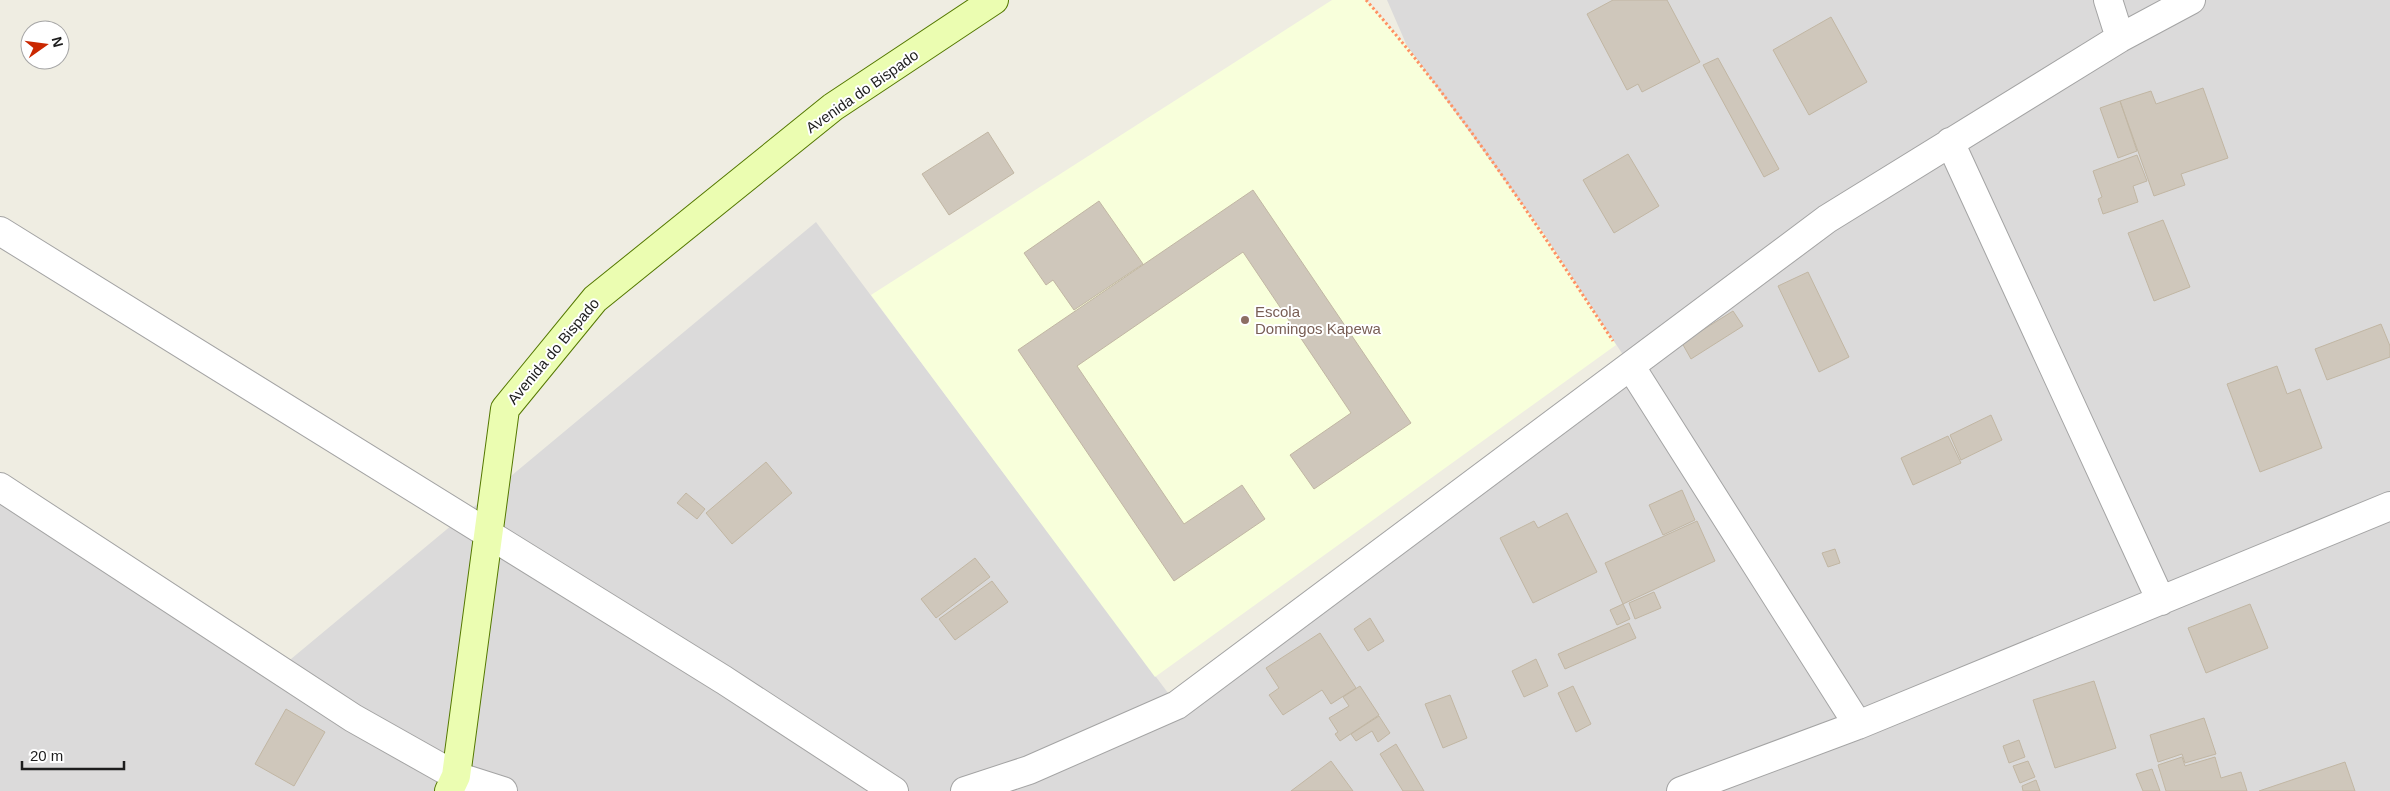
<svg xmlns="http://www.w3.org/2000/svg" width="2390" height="791" font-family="Helvetica,sans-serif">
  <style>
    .residential { fill: #dbdada }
    .education { fill: #f8ffdb }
    .building { fill: #cfc7bb; stroke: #c1b6a3 }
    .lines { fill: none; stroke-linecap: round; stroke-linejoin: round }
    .minor-casing { stroke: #a4a4a4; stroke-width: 30 }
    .secondary-casing { stroke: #547800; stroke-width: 30 }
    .path { stroke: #ff9163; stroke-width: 3; stroke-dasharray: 2.5 2.5; stroke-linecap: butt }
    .minor { stroke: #fff; stroke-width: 28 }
    .secondary { stroke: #ebfdb1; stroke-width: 28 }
    .education-dot { fill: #8d6e63; stroke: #fff; stroke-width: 2 }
    .labels { text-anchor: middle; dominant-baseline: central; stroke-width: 4; stroke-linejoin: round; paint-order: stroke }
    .street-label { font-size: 15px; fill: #1d1d1d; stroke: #fff }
    .education-label { font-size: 15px; fill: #785e54; stroke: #fff; text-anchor: start }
  </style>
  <rect width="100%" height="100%" fill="#efede2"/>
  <path class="residential" d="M 1387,0 L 2390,0 L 2390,791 L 0,791 L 0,487 L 279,669 L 816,222 L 1177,705 L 1631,367 L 1541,230 L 1407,46 Z"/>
  <path class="education" d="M 1332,0 L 1366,0 L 1407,46 L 1541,230 L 1616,345 L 1155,677 L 871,295 Z"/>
  <path class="building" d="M 1613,0 L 1667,0 L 1700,62 L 1642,92 L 1638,84 L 1627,90 L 1587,14 Z
    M 1831,17 L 1867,82 L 1809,115 L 1773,50 Z
    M 1718,58 L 1779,169 L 1764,177 L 1703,65 Z
    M 2203,88 L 2228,158 L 2181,174 L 2185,185 L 2154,196 L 2120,101 L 2151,91 L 2156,104 Z
    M 2120,101 L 2137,151 L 2118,158 L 2100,108 Z
    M 988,132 L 1014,173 L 949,215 L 922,174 Z
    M 1628,154 L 1659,206 L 1614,233 L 1583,180 Z
    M 2137,155 L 2147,181 L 2133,186 L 2138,202 L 2103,214 L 2098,199 L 2102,197 L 2093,171 Z
    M 1253,190 L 1411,423 L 1314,489 L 1290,455 L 1351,413 L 1243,252 L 1077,366 L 1184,524 L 1242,485 L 1265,519 L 1174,581 L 1018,350 Z
    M 1099,201 L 1143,264 L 1074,310 L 1053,280 L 1046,285 L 1024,253 Z
    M 2163,220 L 2190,287 L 2154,301 L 2128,233 Z
    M 1808,272 L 1849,357 L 1819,372 L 1778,286 Z
    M 1733,311 L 1743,326 L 1691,359 L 1682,343 Z
    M 2381,324 L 2390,346 L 2390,357 L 2327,380 L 2315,349 Z
    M 2277,366 L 2287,394 L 2300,389 L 2322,448 L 2260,472 L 2227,384 Z
    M 1991,415 L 2002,440 L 1961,460 L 1950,435 Z
    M 1948,436 L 1961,463 L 1913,485 L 1901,458 Z
    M 766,462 L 792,493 L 732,544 L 706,513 Z
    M 1682,490 L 1695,520 L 1663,535 L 1649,505 Z
    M 686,493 L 705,509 L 697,519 L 677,503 Z
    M 1567,513 L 1597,572 L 1533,603 L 1500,538 L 1534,521 L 1538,528 Z
    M 1697,521 L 1715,561 L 1623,604 L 1605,563 Z
    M 1835,549 L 1840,563 L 1828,567 L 1822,553 Z
    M 975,558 L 990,577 L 936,618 L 921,599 Z
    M 992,581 L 1008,602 L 955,640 L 939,619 Z
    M 1654,592 L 1661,608 L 1635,619 L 1629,603 Z
    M 1623,604 L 1630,619 L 1617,625 L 1610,610 Z
    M 2250,604 L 2268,648 L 2206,673 L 2188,628 Z
    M 1370,618 L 1384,641 L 1368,651 L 1354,629 Z
    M 1629,623 L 1636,638 L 1565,669 L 1558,654 Z
    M 1320,633 L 1356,688 L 1331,704 L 1322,690 L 1283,715 L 1269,695 L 1279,688 L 1266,668 Z
    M 1536,659 L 1548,686 L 1524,697 L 1512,671 Z
    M 2094,681 L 2116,748 L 2055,768 L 2033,700 Z
    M 1360,686 L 1379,715 L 1340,741 L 1335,734 L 1338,732 L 1329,718 L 1349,706 L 1343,697 Z
    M 1573,686 L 1591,724 L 1576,732 L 1558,693 Z
    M 1450,695 L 1467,738 L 1443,748 L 1425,704 Z
    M 286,709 L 325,732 L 294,786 L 255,764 Z
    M 1379,716 L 1390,733 L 1378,742 L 1372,731 L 1356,741 L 1351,734 Z
    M 2204,718 L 2216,754 L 2185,763 L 2182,754 L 2158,762 L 2150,735 Z
    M 2019,740 L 2025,757 L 2009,763 L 2003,746 Z
    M 1396,744 L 1424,791 L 1403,791 L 1380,754 Z
    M 2182,757 L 2185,766 L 2215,757 L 2221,778 L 2241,772 L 2247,791 L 2166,791 L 2158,765 Z
    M 1331,761 L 1353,791 L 1291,791 Z
    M 2028,761 L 2035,777 L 2020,783 L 2013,766 Z
    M 2345,762 L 2355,791 L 2259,791 Z
    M 2152,769 L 2160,791 L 2143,791 L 2136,774 Z
    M 2036,780 L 2040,791 L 2023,791 L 2022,786 Z"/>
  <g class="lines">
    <defs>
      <path id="minor" d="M 2108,0 L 2120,38
        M 1950,142 L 2161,601
        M 0,231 L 724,680 L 894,791
        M 1631,367 L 1858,725
        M 0,487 L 353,718 L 456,776 L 503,791
        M 965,791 L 1029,770 L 1177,705 L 1827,219 L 2120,38 L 2191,0
        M 1681,791 L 1858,725 L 2390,506"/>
      <path id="secondary" d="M 449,791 L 456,776 L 505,409 L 595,299 L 833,107 L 994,0"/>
    </defs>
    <use href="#minor" class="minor-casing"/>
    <use href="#secondary" class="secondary-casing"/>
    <path class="path" d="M 1366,0 C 1458,104 1537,225 1613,341"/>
    <use href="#minor" class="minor"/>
    <use href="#secondary" class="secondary"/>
  </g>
  <circle class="education-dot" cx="1245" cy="320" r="5"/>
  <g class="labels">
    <g class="street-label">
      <text transform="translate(862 91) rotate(-35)">Avenida do Bispado</text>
      <text transform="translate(553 351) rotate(-50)">Avenida do Bispado</text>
    </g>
    <g class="education-label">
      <text x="1255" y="311">Escola<tspan x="1255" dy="17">Domingos Kapewa</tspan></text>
    </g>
  </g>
  <g transform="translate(45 45) rotate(76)"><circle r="24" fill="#ffffff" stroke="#a5a5a5"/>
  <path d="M0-4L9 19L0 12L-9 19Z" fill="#ca2700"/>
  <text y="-8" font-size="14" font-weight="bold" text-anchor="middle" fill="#1d1d1d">N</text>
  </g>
  <path d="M22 761v8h102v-8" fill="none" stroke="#1d1d1d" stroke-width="2.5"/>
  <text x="30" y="761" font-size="15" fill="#1d1d1d" stroke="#ffffff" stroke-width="4" paint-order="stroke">20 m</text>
</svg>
